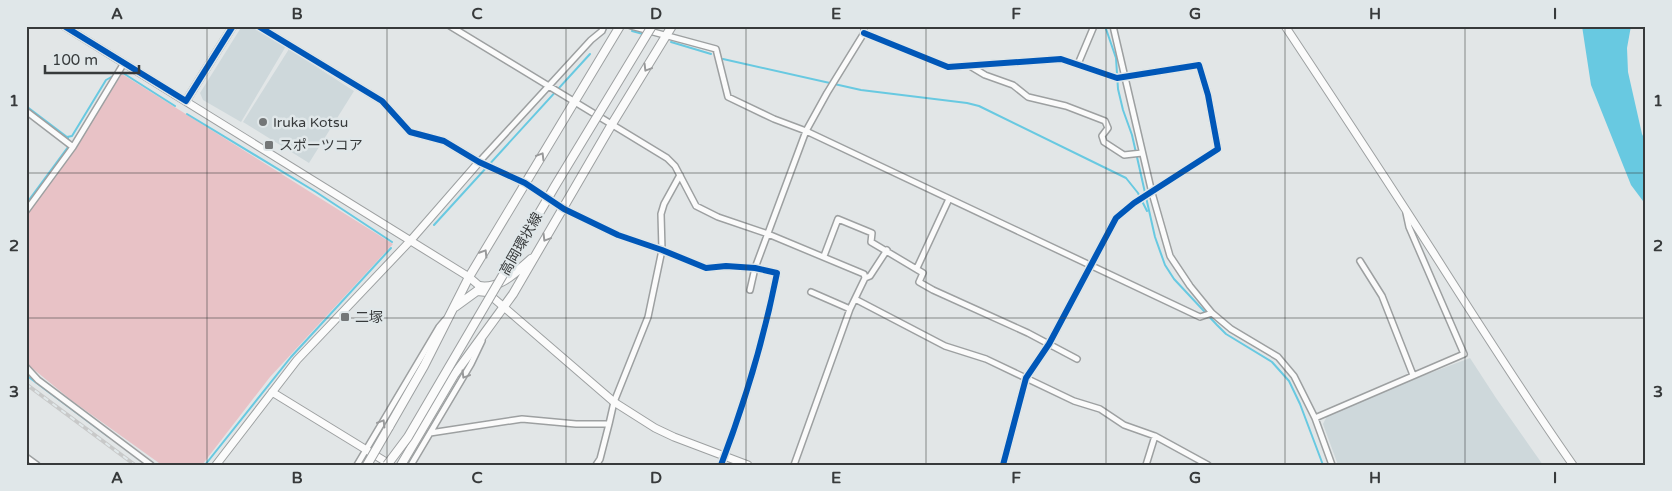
<svg xmlns="http://www.w3.org/2000/svg" width="1672" height="491" font-family="'Varela Round','Noto Sans JP',sans-serif">
  <style>
    .built { fill: #ced8db }
    .green { fill: #e8c2c6 }
    .water { fill: #68c9e1 }
    .lines { fill: none; stroke-linecap: round; stroke-linejoin: round }
    .stream { stroke: #68c9e1; stroke-width: 2 }
    .street-casing { stroke: #9da0a1; stroke-width: 8 }
    .secondary-casing { stroke: #9da0a1; stroke-width: 9 }
    .primary-casing { stroke: #9da0a1; stroke-width: 10 }
    .street { stroke: #fbfbfb; stroke-width: 5 }
    .secondary { stroke: #fbfbfb; stroke-width: 7 }
    .primary { stroke: #fbfbfb; stroke-width: 8 }
    .rail-casing { stroke: #c8c9c9; stroke-width: 4 }
    .rail { stroke: #e0e7e9; stroke-width: 2; stroke-dasharray: 5.5; stroke-linecap: butt }
    .primary-bridge-casing { stroke: #9da0a1; stroke-width: 10; stroke-linecap: butt }
    .primary-bridge { stroke: #fbfbfb; stroke-width: 8 }
    .cycleway-casing { stroke: #e0e7e9; stroke-width: 9 }
    .cycleway { stroke: #0057b8; stroke-width: 6 }
    .oneway { stroke: #999a9b }
    .grid { fill: none; stroke: #373a3b; stroke-width: 1; stroke-opacity: 0.55 }
    .poi-dot { fill: #737677; stroke: #e0e7e9; stroke-width: 2 }
    .labels { text-anchor: middle; dominant-baseline: central; stroke-width: 5; stroke-linejoin: round; paint-order: stroke }
    .poi-label { font-size: 14px; fill: #373a3b; stroke: #e0e7e9; text-anchor: start }
    .street-label { font-size: 14px; fill: #373a3b; stroke: #e0e7e9 }
    .neatline { fill: none; stroke: #373a3b; stroke-width: 2 }
    .grid-label { font-size: 16px; text-anchor: middle; font-weight: bold; fill: #373a3b }
  </style>
  <rect width="100%" height="100%" fill="#e2e6e7"/>
  <path class="built" d="M 242,26 L 254,26 L 286,46 L 241,122 L 203,100 L 200,93 Z
    M 289,49 L 354,91 L 309,163 L 243,122 Z
    M 1470,358 L 1496,398 L 1543,465 L 1338,465 L 1323,424 L 1327,416 L 1406,382 Z"/>
  <path class="green" d="M 122,74 L 393,244 L 270,377 L 202,465 L 165,465 L 159,463 L 71,400 L 26,363 L 26,215 L 72,153 Z"/>
  <path class="water" d="M 1582,26 L 1631,26 L 1627,48 L 1628,72 L 1642,134 L 1646,142 L 1646,205 L 1631,185 L 1591,85 Z"/>
  <g class="lines">
    <path class="stream" d="M 1105,26 L 1116,58 L 1118,89 L 1123,110 L 1132,135 L 1155,237 L 1165,265 L 1174,279 L 1217,325 L 1226,334 L 1272,362 L 1289,381 L 1300,404 L 1323,465
      M 632,31 L 643,34
      M 671,42 L 711,54
      M 723,59 L 861,90 L 967,103 L 979,106 L 1126,178 L 1138,193 L 1147,211
      M 119,74 L 123,73 L 175,106
      M 26,106 L 67,137 L 72,136 L 106,80 L 115,75
      M 187,114 L 316,192 L 392,242
      M 26,204 L 68,147 L 68,138
      M 434,225 L 590,54
      M 26,375 L 109,437
      M 205,465 L 291,357 L 391,248"/>
    <defs>
      <path id="street" d="M 258,26 L 382,101 L 410,132 L 444,141 L 479,162 L 525,183 L 564,209 L 618,235 L 662,250 L 706,268 L 726,266 L 755,268 L 777,273 C 764,339 745,402 721,465
        M 450,26 L 667,158 L 675,166 L 696,206 L 718,217 L 768,234 L 864,274 L 865,278 L 850,309 L 794,465
        M 631,26 L 716,49 L 728,97 L 774,119 L 806,131 L 1200,317 L 1212,313
        M 1113,26 L 1152,193 L 1170,256 L 1190,286 L 1212,313 L 1231,329 L 1278,357 L 1294,376 L 1315,418 L 1332,465
        M 864,33 L 948,67 L 1061,59 L 1117,78 L 1199,65 L 1208,95 L 1218,149 L 1134,203 L 1116,218 L 1049,344 L 1026,378 L 1003,465
        M 1078,64 L 1094,26
        M 970,66 L 985,75 L 1013,85 L 1028,97 L 1066,106 L 1105,121 L 1108,128 L 1102,136 L 1104,142 L 1124,155 L 1142,153
        M 26,111 L 73,147
        M 479,162 L 591,40 L 602,31 L 604,26
        M 26,211 L 73,147 L 124,63
        M 824,256 L 838,219 L 872,233 L 871,242 L 923,273 L 919,282 L 933,290 L 1028,333 L 1077,359
        M 1360,261 L 1382,296 L 1413,375
        M 917,268 L 949,199
        M 865,278 L 870,276 L 887,250
        M 750,290 L 755,268 L 806,131 L 827,93 L 864,33 L 864,26
        M 811,292 L 850,309
        M 855,299 L 945,346 L 986,359 L 1074,401 L 1100,409 L 1124,425 L 1155,436 L 1208,465
        M 26,367 L 38,380 L 151,465
        M 1315,418 L 1464,354 L 1409,227 L 1406,213
        M 430,433 L 522,419 L 576,424 L 609,424 L 614,402 L 648,317 L 662,250 L 661,214 L 664,204 L 680,175
        M 26,457 L 37,465
        M 357,465 L 439,327 L 445,320
        M 411,465 L 471,364 L 482,341
        M 596,465 L 600,459 L 609,424
        M 1146,465 L 1155,436"/>
      <path id="secondary" d="M 64,26 L 469,277 L 614,402 L 655,428 L 674,437 L 748,465
        M 1285,26 C 1334,100 1383,174 1431,249 C 1477,321 1523,394 1573,465
        M 186,101 L 233,26
        M 272,392 L 391,465
        M 216,465 L 297,360 L 411,240 L 479,162"/>
      <path id="primary" d="M 479,286 C 499,290 516,272 531,259
        M 455,307 L 477,291 L 487,292
        M 389,427 L 424,366 L 469,277 L 620,26
        M 401,465 L 454,375 L 513,294 L 612,124 L 672,26"/>
    </defs>
    <use href="#street" class="street-casing"/>
    <use href="#secondary" class="secondary-casing"/>
    <use href="#primary" class="primary-casing"/>
    <use href="#street" class="street"/>
    <use href="#secondary" class="secondary"/>
    <use href="#primary" class="primary"/>
    <defs>
      <path id="rail" d="M 26,384 L 135,465"/>
    </defs>
    <use href="#rail" class="rail-casing"/>
    <use href="#rail" class="rail"/>
    <defs>
      <path id="primary-bridge" d="M 367,465 L 389,427
        M 387,465 L 408,437 L 555,186 L 652,26"/>
    </defs>
    <use href="#primary-bridge" class="primary-bridge-casing"/>
    <use href="#primary-bridge" class="primary-bridge"/>
    <defs>
      <path id="cycleway" d="M 64,26 L 186,101 L 233,26
        M 258,26 L 382,101 L 410,132 L 444,141 L 479,162 L 525,183 L 564,209 L 618,235 L 662,250 L 706,268 L 726,266 L 755,268 L 777,273 C 764,339 745,402 721,465
        M 864,33 L 948,67 L 1061,59 L 1117,78 L 1199,65 L 1208,95 L 1218,149 L 1134,203 L 1116,218 L 1049,344 L 1026,378 L 1003,465"/>
    </defs>
    <use href="#cycleway" class="cycleway-casing"/>
    <use href="#cycleway" class="cycleway"/>
  </g>
  <defs><path id="oneway-chevron" d="M-2-3.5L2.5 0L-2 3.5" fill="none" stroke-width="1.6" stroke-linecap="round" stroke-linejoin="round" transform="scale(1.25)"/></defs>
  <g class="oneway">
    <use href="#oneway-chevron" transform="translate(647 68) rotate(121)"/>
    <use href="#oneway-chevron" transform="translate(541 156) rotate(-59)"/>
    <use href="#oneway-chevron" transform="translate(546 238) rotate(121)"/>
    <use href="#oneway-chevron" transform="translate(484 253) rotate(-58)"/>
    <use href="#oneway-chevron" transform="translate(465 375) rotate(121)"/>
    <use href="#oneway-chevron" transform="translate(382 423) rotate(-59)"/>
  </g>
  <path class="grid" d="M 207,26 L 207,465M 387,26 L 387,465M 566,26 L 566,465M 746,26 L 746,465M 926,26 L 926,465M 1106,26 L 1106,465M 1285,26 L 1285,465M 1465,26 L 1465,465M 26,173 L 1646,173M 26,318 L 1646,318"/>
  <g class="poi-dot">
    <circle cx="263" cy="122" r="5"/>
    <rect x="264" y="140" width="10" height="10" rx="2.5"/>
    <rect x="340" y="312" width="10" height="10" rx="2.5"/>
  </g>
  <g class="labels">
    <g class="poi-label">
      <text x="273" y="122">Iruka Kotsu</text>
      <text x="279" y="145">スポーツコア</text>
      <text x="355" y="317">二塚</text>
    </g>
    <g class="street-label">
      <text transform="translate(521 244) rotate(-60)">高岡環状線</text>
    </g>
  </g>
  <rect width="1672" height="491" fill="none" stroke="#e0e7e9" stroke-width="55"/>
  <path d="M45 65v8h94v-8" fill="none" stroke="#373a3b" stroke-width="2.5"/>
  <text x="52" y="65" font-size="15" fill="#373a3b" stroke="#e0e7e9" stroke-width="4" paint-order="stroke">100 m</text>
  <rect x="28" y="28" width="1616" height="436" class="neatline"/>
  <g class="grid-label">
    <text x="117" y="19">A</text>
    <text x="297" y="19">B</text>
    <text x="477" y="19">C</text>
    <text x="656" y="19">D</text>
    <text x="836" y="19">E</text>
    <text x="1016" y="19">F</text>
    <text x="1195" y="19">G</text>
    <text x="1375" y="19">H</text>
    <text x="1555" y="19">I</text>
    <text x="14" y="106">1</text>
    <text x="1658" y="106">1</text>
    <text x="14" y="251">2</text>
    <text x="1658" y="251">2</text>
    <text x="14" y="397">3</text>
    <text x="1658" y="397">3</text>
    <text x="117" y="483">A</text>
    <text x="297" y="483">B</text>
    <text x="477" y="483">C</text>
    <text x="656" y="483">D</text>
    <text x="836" y="483">E</text>
    <text x="1016" y="483">F</text>
    <text x="1195" y="483">G</text>
    <text x="1375" y="483">H</text>
    <text x="1555" y="483">I</text>
  </g>
</svg>
